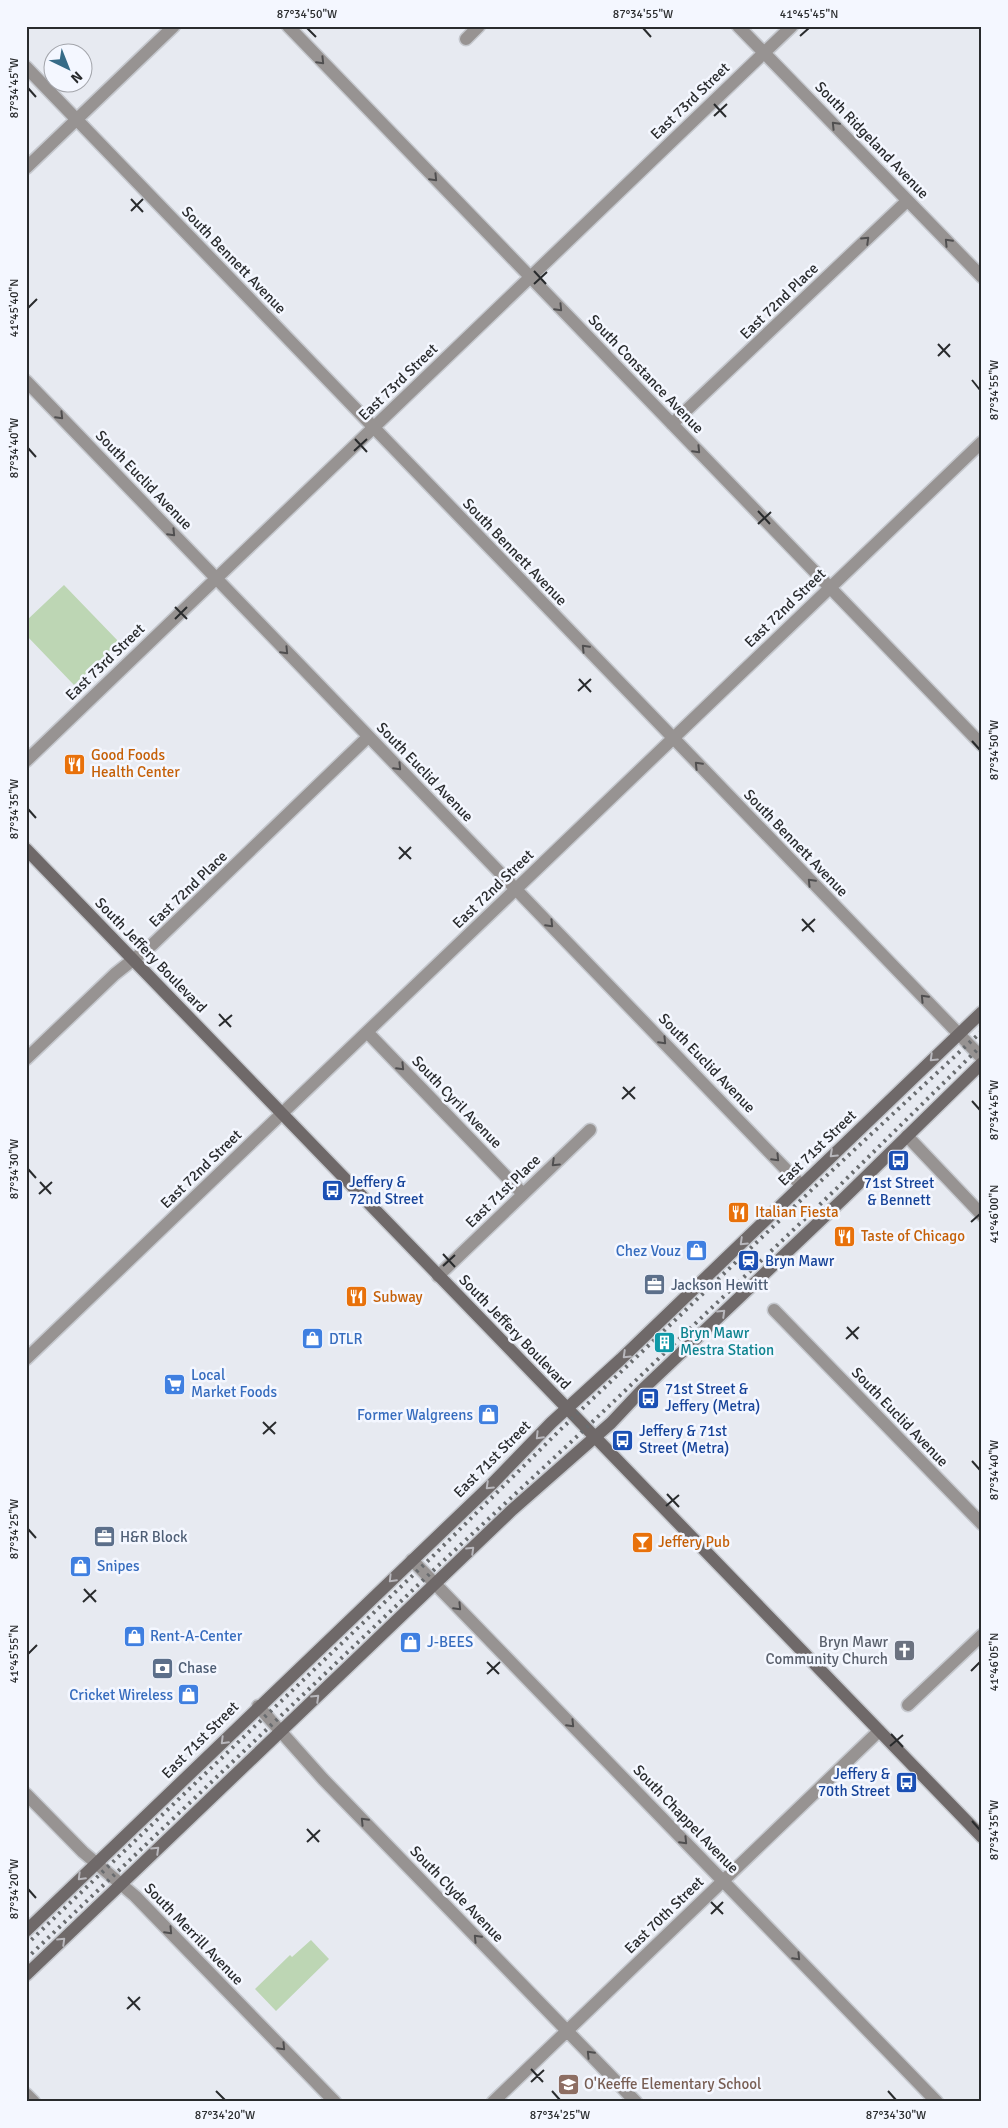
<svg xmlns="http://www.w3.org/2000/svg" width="1008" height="2128" font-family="Signika,sans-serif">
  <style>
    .green { fill: #bdd6b4 }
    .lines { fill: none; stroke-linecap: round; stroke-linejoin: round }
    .street-casing { stroke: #c5c8ce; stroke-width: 15 }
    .secondary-casing { stroke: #c5c8ce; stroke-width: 15 }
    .street { stroke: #979392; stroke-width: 12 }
    .secondary { stroke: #6f6969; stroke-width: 12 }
    .rail { stroke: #696c6f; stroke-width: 4; stroke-dasharray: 2.5 5; stroke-linecap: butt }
    .oneway { stroke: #504f50 }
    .oneway2 { stroke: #b8b7bc }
    .ticks { fill: none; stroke: #292b2d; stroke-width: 2 }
    .labels { text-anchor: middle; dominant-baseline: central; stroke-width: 5; stroke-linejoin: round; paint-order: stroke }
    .street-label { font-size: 15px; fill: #292b2d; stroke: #f4f7ff }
    .food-label { font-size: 15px; fill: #c56008; stroke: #f4f7ff; text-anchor: start }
    .transit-label { font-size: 15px; fill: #164399; stroke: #f4f7ff; text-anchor: start }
    .shop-label { font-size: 15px; fill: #366cbe; stroke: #f4f7ff; text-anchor: start }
    .service-label { font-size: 15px; fill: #4e5e75; stroke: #f4f7ff; text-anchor: start }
    .culture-label { font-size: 15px; fill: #0d838f; stroke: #f4f7ff; text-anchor: start }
    .worship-label { font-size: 15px; fill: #5b616d; stroke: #f4f7ff; text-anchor: end }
    .education-label { font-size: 15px; fill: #785e54; stroke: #f4f7ff; text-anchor: start }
    .neatline { fill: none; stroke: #292b2d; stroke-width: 2 }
    .ticks-label { font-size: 12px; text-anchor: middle; fill: #292b2d }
  </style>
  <rect width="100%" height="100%" fill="#e7eaf1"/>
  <path class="green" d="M 64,585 L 119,642 L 74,685 L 26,635 L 26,621 Z
    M 311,1940 L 329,1959 L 276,2011 L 255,1989 L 290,1955 L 292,1957 Z"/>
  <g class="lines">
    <defs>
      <path id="street" d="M 288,26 L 982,745
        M 738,26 L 982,277
        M 466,39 L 479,26
        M 26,67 L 982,1058
        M 26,168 L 174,26
        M 26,381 L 801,1185
        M 672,424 L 907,201
        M 26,761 L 792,26
        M 367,1032 L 523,1194
        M 26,1059 L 115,974 L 153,944 L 368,737
        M 907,1136 L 982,1215
        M 438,1276 L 590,1130
        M 774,1310 L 982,1524
        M 26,1359 L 982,442
        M 412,1560 L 937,2102
        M 908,1705 L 982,1635
        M 258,1706 L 323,1779 L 636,2102
        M 26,1794 L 83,1852 L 135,1896 L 335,2102
        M 26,2094 L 34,2102
        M 493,2102 L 879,1731"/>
      <path id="secondary" d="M 26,849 L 982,1837
        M 26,1931 L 491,1485 L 551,1423 L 621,1359 L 982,1012
        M 26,1975 L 512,1510 L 611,1423 L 642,1390 L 843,1199 L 982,1063"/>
    </defs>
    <use href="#street" class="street-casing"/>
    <use href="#secondary" class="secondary-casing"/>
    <use href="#street" class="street"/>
    <use href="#secondary" class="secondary"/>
    <path class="rail" d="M 26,1945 L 433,1556 L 559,1431 L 823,1179 L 982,1031
      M 26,1959 L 440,1564 L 586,1428 L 834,1191 L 982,1045"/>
  </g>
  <defs><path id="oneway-chevron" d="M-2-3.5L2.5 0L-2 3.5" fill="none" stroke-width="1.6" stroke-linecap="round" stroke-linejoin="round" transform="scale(1.25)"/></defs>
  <g class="oneway">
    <use href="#oneway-chevron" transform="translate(321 61) rotate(46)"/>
    <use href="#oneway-chevron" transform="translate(835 125) rotate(-134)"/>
    <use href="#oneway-chevron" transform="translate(434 178) rotate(46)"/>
    <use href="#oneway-chevron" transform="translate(866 240) rotate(-44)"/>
    <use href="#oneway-chevron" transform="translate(948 242) rotate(-134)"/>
    <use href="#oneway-chevron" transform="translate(559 308) rotate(46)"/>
    <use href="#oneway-chevron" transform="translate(60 416) rotate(46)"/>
    <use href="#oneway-chevron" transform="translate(697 450) rotate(46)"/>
    <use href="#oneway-chevron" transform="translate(172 533) rotate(46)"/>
    <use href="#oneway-chevron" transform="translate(585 648) rotate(-134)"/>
    <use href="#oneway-chevron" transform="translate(285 651) rotate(46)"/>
    <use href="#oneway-chevron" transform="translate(698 765) rotate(-134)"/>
    <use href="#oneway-chevron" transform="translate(398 767) rotate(46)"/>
    <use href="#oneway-chevron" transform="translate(811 882) rotate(-134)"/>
    <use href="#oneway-chevron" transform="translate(550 924) rotate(46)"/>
    <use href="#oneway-chevron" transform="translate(924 998) rotate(-134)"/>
    <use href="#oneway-chevron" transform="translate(663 1041) rotate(46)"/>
    <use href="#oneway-chevron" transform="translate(401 1067) rotate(46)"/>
    <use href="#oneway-chevron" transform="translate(776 1158) rotate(46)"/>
    <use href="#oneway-chevron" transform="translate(555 1163) rotate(136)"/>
    <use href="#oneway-chevron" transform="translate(458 1607) rotate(46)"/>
    <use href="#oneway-chevron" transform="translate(571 1724) rotate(46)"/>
    <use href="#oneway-chevron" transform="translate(364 1821) rotate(-134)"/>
    <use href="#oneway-chevron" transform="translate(684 1841) rotate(46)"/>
    <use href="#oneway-chevron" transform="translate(169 1931) rotate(46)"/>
    <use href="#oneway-chevron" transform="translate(477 1938) rotate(-134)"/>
    <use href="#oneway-chevron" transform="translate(797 1957) rotate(46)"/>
    <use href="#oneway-chevron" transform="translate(282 2047) rotate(46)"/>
    <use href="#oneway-chevron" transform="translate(590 2054) rotate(-134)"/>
  </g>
  <g class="oneway2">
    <use href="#oneway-chevron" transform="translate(933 1058) rotate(136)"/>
    <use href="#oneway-chevron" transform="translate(833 1154) rotate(137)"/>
    <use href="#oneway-chevron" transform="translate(743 1242) rotate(136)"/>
    <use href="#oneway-chevron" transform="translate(722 1313) rotate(-44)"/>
    <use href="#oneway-chevron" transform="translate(626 1355) rotate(136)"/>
    <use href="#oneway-chevron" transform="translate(539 1436) rotate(134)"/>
    <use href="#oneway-chevron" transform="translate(489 1486) rotate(136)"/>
    <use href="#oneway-chevron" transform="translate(471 1550) rotate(-44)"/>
    <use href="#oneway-chevron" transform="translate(392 1579) rotate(134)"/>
    <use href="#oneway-chevron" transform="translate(316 1698) rotate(-44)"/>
    <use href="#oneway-chevron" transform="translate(224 1741) rotate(135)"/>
    <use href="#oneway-chevron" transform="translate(156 1850) rotate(-44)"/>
    <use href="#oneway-chevron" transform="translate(81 1877) rotate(135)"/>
    <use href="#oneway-chevron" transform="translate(62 1941) rotate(-44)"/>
  </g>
  <path class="ticks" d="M 307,28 L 316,37M 643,28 L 651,37M 800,36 L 809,28M 28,88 L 36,97M 714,104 L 726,117M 714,116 L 727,104M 131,199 L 143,212M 131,211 L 143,199M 534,271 L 546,284M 534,284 L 547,272M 28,308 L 37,299M 938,344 L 950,357M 938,356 L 950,344M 972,380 L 980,390M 355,439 L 367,452M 28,448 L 36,457M 354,451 L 367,439M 758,511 L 770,524M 758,524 L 771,512M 175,607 L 187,619M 175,619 L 187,607M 579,679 L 591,692M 578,691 L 591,679M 972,741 L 980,750M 28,809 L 36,818M 399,847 L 411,859M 399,859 L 411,847M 802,919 L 814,932M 802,931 L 815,919M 219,1014 L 231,1027M 219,1026 L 232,1015M 623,1087 L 635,1099M 622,1099 L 635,1087M 972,1101 L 980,1110M 28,1169 L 36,1178M 40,1182 L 51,1194M 39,1194 L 52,1182M 971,1222 L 980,1214M 443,1254 L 455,1267M 443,1266 L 455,1255M 847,1327 L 858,1339M 846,1339 L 859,1327M 263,1422 L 275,1434M 263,1434 L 276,1422M 972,1461 L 980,1470M 667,1494 L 679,1507M 666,1506 L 679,1495M 28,1529 L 36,1538M 84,1589 L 96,1602M 83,1602 L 96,1590M 28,1654 L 37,1645M 487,1662 L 499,1674M 971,1671 L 980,1662M 487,1674 L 500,1662M 891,1734 L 903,1747M 890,1746 L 903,1735M 972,1821 L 980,1830M 307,1829 L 319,1842M 307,1842 L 320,1830M 28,1889 L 36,1898M 711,1902 L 723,1914M 711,1914 L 723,1902M 128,1997 L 140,2010M 127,2009 L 140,1997M 531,2069 L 543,2082M 531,2082 L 544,2070M 216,2091 L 225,2100M 552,2091 L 560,2100M 888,2091 L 896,2100"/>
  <defs>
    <symbol id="restaurant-square" viewBox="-11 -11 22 22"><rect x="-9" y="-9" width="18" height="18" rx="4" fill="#e8710a" stroke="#f4f7ff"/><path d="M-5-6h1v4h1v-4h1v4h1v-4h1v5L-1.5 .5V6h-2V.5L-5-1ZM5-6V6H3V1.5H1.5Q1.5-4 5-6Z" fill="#fff"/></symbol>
    <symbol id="bus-square" viewBox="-11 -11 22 22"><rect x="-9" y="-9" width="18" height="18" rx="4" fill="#1a4fb4" stroke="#f4f7ff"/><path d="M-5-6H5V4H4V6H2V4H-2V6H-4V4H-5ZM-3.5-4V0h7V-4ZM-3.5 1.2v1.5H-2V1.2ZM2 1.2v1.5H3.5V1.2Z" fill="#fff"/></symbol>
    <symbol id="shop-square" viewBox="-11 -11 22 22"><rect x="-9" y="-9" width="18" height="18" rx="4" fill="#3f7fe0" stroke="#f4f7ff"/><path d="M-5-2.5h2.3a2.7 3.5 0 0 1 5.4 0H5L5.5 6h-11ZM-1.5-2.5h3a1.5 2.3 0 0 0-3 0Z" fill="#fff"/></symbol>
    <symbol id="station-square" viewBox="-11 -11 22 22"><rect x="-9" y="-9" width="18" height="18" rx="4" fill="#1a4fb4" stroke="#f4f7ff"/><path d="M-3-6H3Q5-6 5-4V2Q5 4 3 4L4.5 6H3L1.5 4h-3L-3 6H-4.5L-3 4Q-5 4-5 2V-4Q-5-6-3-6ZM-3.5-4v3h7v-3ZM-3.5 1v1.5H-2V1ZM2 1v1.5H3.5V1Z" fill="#fff"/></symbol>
    <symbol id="office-square" viewBox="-11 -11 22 22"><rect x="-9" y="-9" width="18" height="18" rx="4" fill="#5c6f8a" stroke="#f4f7ff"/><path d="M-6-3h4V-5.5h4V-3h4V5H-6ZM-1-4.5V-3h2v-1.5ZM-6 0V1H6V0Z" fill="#fff"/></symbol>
    <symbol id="building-square" viewBox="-11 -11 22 22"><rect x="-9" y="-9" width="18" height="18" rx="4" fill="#0f9aa8" stroke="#f4f7ff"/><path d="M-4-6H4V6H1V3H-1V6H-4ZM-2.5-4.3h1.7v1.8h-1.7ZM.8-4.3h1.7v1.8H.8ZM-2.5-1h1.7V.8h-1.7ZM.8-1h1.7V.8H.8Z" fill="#fff"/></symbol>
    <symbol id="supermarket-square" viewBox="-11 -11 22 22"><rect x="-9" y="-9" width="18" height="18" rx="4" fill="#3f7fe0" stroke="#f4f7ff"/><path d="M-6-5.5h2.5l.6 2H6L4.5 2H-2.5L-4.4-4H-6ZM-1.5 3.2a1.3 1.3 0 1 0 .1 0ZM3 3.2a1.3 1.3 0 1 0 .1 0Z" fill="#fff"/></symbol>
    <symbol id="bar-square" viewBox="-11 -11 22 22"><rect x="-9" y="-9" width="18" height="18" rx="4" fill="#e8710a" stroke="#f4f7ff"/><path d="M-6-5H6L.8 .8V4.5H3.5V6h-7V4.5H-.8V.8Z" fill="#fff"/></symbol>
    <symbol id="church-square" viewBox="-11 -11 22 22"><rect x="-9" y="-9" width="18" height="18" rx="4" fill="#6b7280" stroke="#f4f7ff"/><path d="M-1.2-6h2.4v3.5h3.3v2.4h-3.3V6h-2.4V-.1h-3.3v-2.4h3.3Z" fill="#fff"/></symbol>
    <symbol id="bank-square" viewBox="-11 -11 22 22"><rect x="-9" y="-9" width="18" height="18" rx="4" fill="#5c6f8a" stroke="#f4f7ff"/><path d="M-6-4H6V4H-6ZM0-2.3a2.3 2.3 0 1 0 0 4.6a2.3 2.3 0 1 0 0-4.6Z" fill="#fff"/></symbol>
    <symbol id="school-square" viewBox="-11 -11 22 22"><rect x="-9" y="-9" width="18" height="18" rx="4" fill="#8d6e63" stroke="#f4f7ff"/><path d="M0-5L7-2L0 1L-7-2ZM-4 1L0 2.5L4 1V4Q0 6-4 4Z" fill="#fff"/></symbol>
  </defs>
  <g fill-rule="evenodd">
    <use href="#restaurant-square" x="62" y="752" width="25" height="25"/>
    <use href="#bus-square" x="886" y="1148" width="25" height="25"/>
    <use href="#bus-square" x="320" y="1178" width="25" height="25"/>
    <use href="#restaurant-square" x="726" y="1200" width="25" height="25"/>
    <use href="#restaurant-square" x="832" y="1224" width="25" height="25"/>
    <use href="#shop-square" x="684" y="1238" width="25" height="25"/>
    <use href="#station-square" x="736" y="1248" width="25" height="25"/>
    <use href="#office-square" x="642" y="1272" width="25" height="25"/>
    <use href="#restaurant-square" x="344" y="1284" width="25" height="25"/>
    <use href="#shop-square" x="300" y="1326" width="25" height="25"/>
    <use href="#building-square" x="652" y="1330" width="25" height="25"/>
    <use href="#supermarket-square" x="162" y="1372" width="25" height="25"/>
    <use href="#bus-square" x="636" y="1386" width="25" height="25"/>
    <use href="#shop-square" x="476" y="1402" width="25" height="25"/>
    <use href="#bus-square" x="610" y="1428" width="25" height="25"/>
    <use href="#office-square" x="92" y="1524" width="25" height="25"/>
    <use href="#bar-square" x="630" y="1530" width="25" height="25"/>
    <use href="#shop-square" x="68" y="1554" width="25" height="25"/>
    <use href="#shop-square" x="122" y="1624" width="25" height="25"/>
    <use href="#shop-square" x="398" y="1630" width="25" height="25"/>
    <use href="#church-square" x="892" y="1638" width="25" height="25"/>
    <use href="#bank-square" x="150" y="1656" width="25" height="25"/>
    <use href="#shop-square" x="176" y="1682" width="25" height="25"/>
    <use href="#bus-square" x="894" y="1770" width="25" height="25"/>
    <use href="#school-square" x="556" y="2072" width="25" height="25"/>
  </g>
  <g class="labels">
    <g class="street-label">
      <text transform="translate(690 101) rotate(-44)">East 73rd Street</text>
      <text transform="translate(872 140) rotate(46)">South Ridgeland Avenue</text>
      <text transform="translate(234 260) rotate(46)">South Bennett Avenue</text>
      <text transform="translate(779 301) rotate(-44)">East 72nd Place</text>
      <text transform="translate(646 374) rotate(46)">South Constance Avenue</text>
      <text transform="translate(398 382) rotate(-44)">East 73rd Street</text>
      <text transform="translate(144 480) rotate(46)">South Euclid Avenue</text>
      <text transform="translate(515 552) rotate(46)">South Bennett Avenue</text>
      <text transform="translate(785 608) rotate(-44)">East 72nd Street</text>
      <text transform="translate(105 662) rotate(-44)">East 73rd Street</text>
      <text transform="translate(425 772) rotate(46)">South Euclid Avenue</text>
      <text transform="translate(796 843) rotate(46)">South Bennett Avenue</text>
      <text transform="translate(188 889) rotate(-44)">East 72nd Place</text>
      <text transform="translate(493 889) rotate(-44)">East 72nd Street</text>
      <text transform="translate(151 955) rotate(46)">South Jeffery Boulevard</text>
      <text transform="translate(707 1063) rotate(46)">South Euclid Avenue</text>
      <text transform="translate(457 1102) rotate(46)">South Cyril Avenue</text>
      <text transform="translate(817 1148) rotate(-44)">East 71st Street</text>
      <text transform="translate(201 1169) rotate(-44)">East 72nd Street</text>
      <text transform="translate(503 1191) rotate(-44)">East 71st Place</text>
      <text transform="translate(515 1332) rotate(46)">South Jeffery Boulevard</text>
      <text transform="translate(900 1417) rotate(46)">South Euclid Avenue</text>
      <text transform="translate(492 1459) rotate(-45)">East 71st Street</text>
      <text transform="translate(200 1740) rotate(-45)">East 71st Street</text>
      <text transform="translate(686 1819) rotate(46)">South Chappel Avenue</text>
      <text transform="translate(457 1894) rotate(46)">South Clyde Avenue</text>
      <text transform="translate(664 1915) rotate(-44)">East 70th Street</text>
      <text transform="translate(194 1934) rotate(46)">South Merrill Avenue</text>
    </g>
    <g class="food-label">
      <text x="91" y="755">Good Foods<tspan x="91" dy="17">Health Center</tspan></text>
      <text x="755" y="1212">Italian Fiesta</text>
      <text x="861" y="1236">Taste of Chicago</text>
      <text x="373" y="1297">Subway</text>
      <text x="658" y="1542">Jeffery Pub</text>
    </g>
    <g class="transit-label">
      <text x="349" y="1182">Jeffery &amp;<tspan x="349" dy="17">72nd Street</tspan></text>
      <text x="899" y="1183" text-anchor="middle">71st Street<tspan x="899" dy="17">&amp; Bennett</tspan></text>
      <text x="765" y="1261">Bryn Mawr</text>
      <text x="665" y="1389">71st Street &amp;<tspan x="665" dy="17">Jeffery (Metra)</tspan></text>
      <text x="639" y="1431">Jeffery &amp; 71st<tspan x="639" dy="17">Street (Metra)</tspan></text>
      <text x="890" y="1774" text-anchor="end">Jeffery &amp;<tspan x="890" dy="17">70th Street</tspan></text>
    </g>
    <g class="shop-label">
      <text x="681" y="1251" text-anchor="end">Chez Vouz</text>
      <text x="329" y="1339">DTLR</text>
      <text x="191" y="1375">Local<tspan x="191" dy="17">Market Foods</tspan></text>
      <text x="473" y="1415" text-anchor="end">Former Walgreens</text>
      <text x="97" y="1566">Snipes</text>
      <text x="150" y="1636">Rent-A-Center</text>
      <text x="427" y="1642">J-BEES</text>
      <text x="173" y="1695" text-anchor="end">Cricket Wireless</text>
    </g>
    <g class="service-label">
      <text x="671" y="1285">Jackson Hewitt</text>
      <text x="120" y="1537">H&amp;R Block</text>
      <text x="178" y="1668">Chase</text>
    </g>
    <g class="culture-label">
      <text x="680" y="1333">Bryn Mawr<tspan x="680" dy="17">Mestra Station</tspan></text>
    </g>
    <g class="worship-label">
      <text x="888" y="1642">Bryn Mawr<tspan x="888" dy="17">Community Church</tspan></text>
    </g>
    <g class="education-label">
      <text x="584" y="2084">O'Keeffe Elementary School</text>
    </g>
  </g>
  <rect width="1008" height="2128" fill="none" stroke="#f4f7ff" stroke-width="55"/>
  <g transform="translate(68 68) rotate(137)"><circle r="24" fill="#f4f7ff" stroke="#a3a5ab"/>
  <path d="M0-4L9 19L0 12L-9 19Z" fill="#366b87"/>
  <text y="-8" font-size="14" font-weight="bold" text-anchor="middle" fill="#292b2d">N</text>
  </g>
  <rect x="28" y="28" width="952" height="2072" class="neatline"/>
  <g class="ticks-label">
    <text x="307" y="18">87°34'50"W</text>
    <text x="643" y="18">87°34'55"W</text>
    <text x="809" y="18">41°45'45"N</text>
    <text transform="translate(14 88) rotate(-90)" y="4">87°34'45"W</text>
    <text transform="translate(14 308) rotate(-90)" y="4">41°45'40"N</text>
    <text transform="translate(994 390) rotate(-90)" y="4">87°34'55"W</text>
    <text transform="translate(14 448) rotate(-90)" y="4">87°34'40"W</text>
    <text transform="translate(994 750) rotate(-90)" y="4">87°34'50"W</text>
    <text transform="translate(14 809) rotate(-90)" y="4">87°34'35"W</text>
    <text transform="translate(994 1110) rotate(-90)" y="4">87°34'45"W</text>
    <text transform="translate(14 1169) rotate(-90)" y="4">87°34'30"W</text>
    <text transform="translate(994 1214) rotate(-90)" y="4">41°46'00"N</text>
    <text transform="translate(994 1470) rotate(-90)" y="4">87°34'40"W</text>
    <text transform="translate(14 1529) rotate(-90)" y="4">87°34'25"W</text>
    <text transform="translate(14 1654) rotate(-90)" y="4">41°45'55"N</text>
    <text transform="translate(994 1662) rotate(-90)" y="4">41°46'05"N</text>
    <text transform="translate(994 1830) rotate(-90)" y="4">87°34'35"W</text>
    <text transform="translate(14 1889) rotate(-90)" y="4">87°34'20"W</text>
    <text x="225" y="2119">87°34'20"W</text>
    <text x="560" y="2119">87°34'25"W</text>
    <text x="896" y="2119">87°34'30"W</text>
  </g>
</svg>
